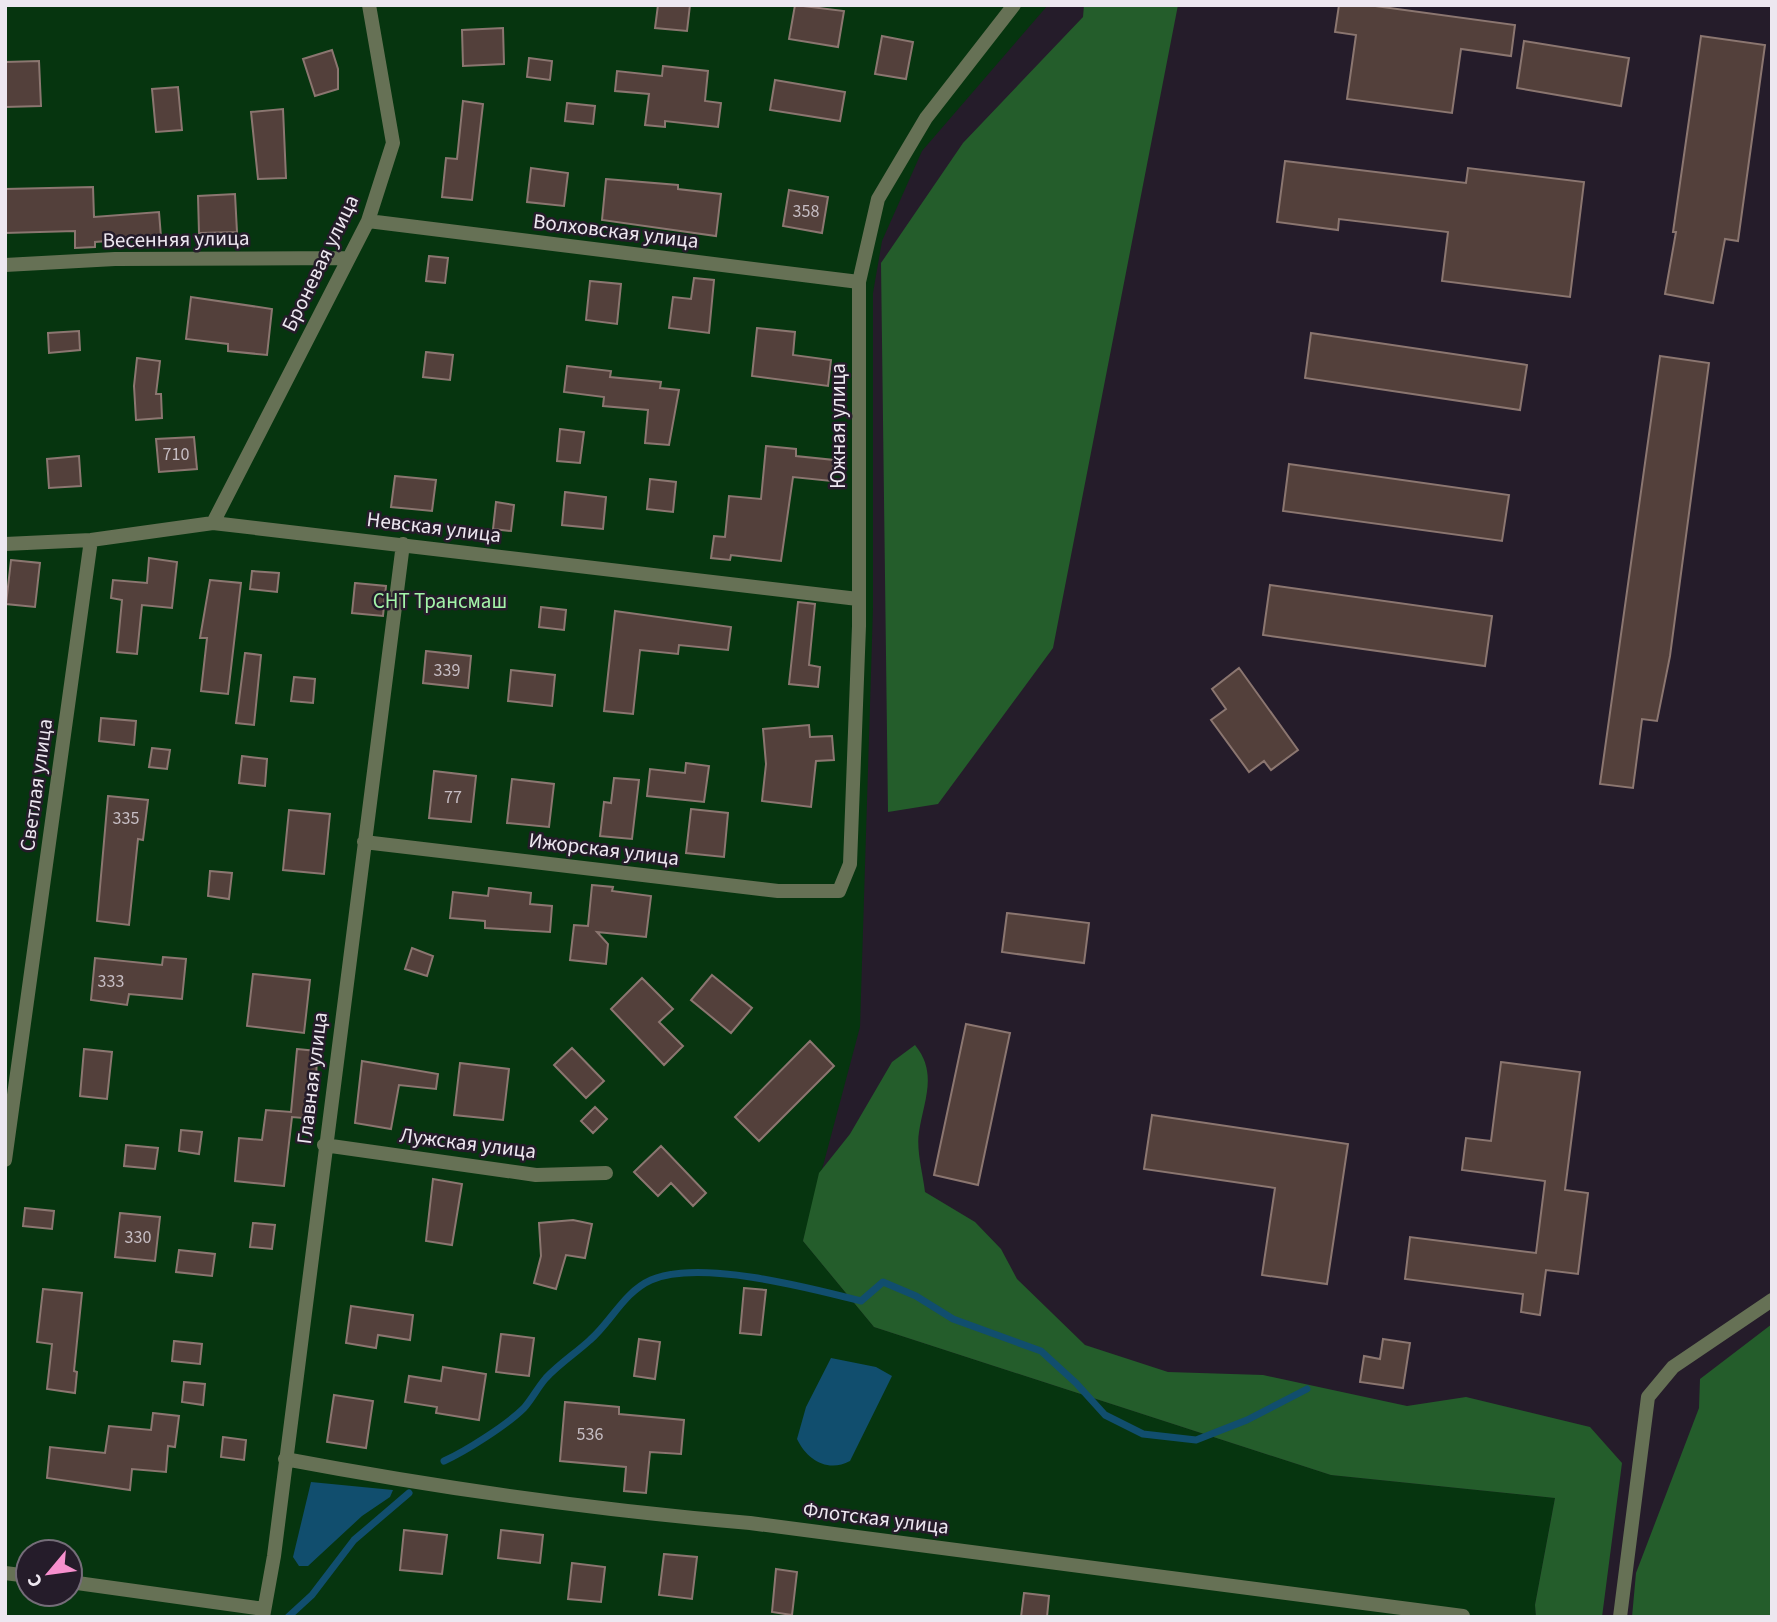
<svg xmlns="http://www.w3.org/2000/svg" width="1777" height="1622" font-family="'Source Sans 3',sans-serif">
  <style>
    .green { fill: #06350f; fill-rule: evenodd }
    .forest { fill: #245d2b }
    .water { fill: #114e6e }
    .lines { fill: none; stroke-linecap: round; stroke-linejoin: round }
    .stream { stroke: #114e6e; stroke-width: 7 }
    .building { fill: #53403b; stroke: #8b7670; stroke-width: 2 }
    .minor { stroke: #667155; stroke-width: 14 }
    .labels { text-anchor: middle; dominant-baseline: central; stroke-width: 5; stroke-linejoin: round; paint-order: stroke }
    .number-label { font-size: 18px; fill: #c6bdc3 }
    .street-label { font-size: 21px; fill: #ede7f0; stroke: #251c2a }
    .park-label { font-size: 21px; fill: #a3f4a9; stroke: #251c2a }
  </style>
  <rect width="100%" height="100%" fill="#251c2a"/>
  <path class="green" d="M 5,5 L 1048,5 L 922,151 L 882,241 L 873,293 L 873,608 L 860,1027 L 803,1241 L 874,1327 L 1331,1475 L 1555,1498 L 1535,1605 L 1536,1617 L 5,1617 ZM 28,1552 L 70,1552 L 70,1594 L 28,1594 Z"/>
  <path class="forest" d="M 1084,5 L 1178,5 L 1053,648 L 938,804 L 888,812 L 881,263 L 963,143 L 1083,17 Z
    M 915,1045 C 938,1073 924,1100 919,1132 C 916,1150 923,1174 925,1192 L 975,1222 L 1001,1249 L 1017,1279 L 1085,1345 L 1168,1372 L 1263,1375 L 1407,1406 L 1466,1397 L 1590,1427 L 1622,1463 L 1602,1617 L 1536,1617 L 1535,1605 L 1555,1498 L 1331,1475 L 874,1327 L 803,1241 L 819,1173 L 850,1134 L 892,1062 Z
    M 1772,1324 L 1772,1617 L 1632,1617 L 1636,1573 L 1699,1408 L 1700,1379 Z"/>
  <path class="water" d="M 831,1358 L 876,1367 L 892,1376 L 850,1461 C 828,1473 807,1460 797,1439 L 806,1407 Z
    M 311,1482 L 393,1490 L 390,1497 L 362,1516 L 308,1566 L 299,1566 L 293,1557 Z"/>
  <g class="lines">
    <path class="stream" d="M 444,1461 C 466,1451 507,1425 524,1408 C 532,1399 538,1387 546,1378 C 560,1363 576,1353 590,1340 C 611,1322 624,1292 651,1280 C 700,1259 810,1288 861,1301 L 883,1282 L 916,1296 L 953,1319 L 1041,1351 L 1076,1383 L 1105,1415 L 1143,1434 L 1196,1440 L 1247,1420 L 1307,1389
      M 288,1617 L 312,1595 L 354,1540 L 409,1493"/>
  </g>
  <path class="building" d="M 658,5 L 690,5 L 687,31 L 655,28 Z
    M 795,5 L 844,11 L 838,47 L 789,39 Z
    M 1339,5 L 1368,5 L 1515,25 L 1511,56 L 1461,49 L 1452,113 L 1347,99 L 1356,35 L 1335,32 Z
    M 503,28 L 504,64 L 463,66 L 462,30 Z
    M 882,36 L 913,42 L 906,79 L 875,74 Z
    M 1701,36 L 1765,45 L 1738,241 L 1725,239 L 1713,303 L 1665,294 L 1676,232 L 1673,232 Z
    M 1524,41 L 1629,58 L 1621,106 L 1517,88 Z
    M 332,50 L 338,69 L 338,89 L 315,96 L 303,59 Z
    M 529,58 L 552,61 L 550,80 L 527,77 Z
    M 39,61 L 41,106 L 5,107 L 5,62 Z
    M 663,66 L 708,71 L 705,101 L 721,103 L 718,127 L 665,121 L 665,127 L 645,125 L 649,94 L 615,91 L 617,71 L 662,76 Z
    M 775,80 L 845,92 L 840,121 L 770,110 Z
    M 178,87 L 182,130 L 156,132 L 152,89 Z
    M 463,101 L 483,104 L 472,200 L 442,197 L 446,158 L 457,159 Z
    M 567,103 L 595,106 L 593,124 L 565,121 Z
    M 283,109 L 286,178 L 258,179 L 251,112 Z
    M 1285,161 L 1466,183 L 1468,168 L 1584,182 L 1570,297 L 1442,281 L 1448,232 L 1339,219 L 1338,230 L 1277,222 Z
    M 531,168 L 568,173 L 564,206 L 527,202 Z
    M 606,179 L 678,185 L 678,189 L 721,194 L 716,236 L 602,220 Z
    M 93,187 L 94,217 L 159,212 L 161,237 L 95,242 L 95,247 L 75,248 L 75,231 L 5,233 L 5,189 Z
    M 789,190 L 828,197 L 822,233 L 783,226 Z
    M 235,194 L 237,232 L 199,233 L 198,196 Z
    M 429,256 L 448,258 L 445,283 L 426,281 Z
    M 694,278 L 714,280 L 709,333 L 669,328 L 673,297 L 691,299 Z
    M 590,281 L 621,284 L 617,324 L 586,320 Z
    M 191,297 L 272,309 L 267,355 L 228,351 L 228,344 L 186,339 Z
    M 757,328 L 795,332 L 793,355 L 831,360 L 828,386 L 752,376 Z
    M 79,331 L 80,350 L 49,353 L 48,333 Z
    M 1311,333 L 1527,365 L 1520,410 L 1305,378 Z
    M 426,352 L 453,355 L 450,380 L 423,377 Z
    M 1660,356 L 1709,363 L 1670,656 L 1657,721 L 1642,719 L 1633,788 L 1600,784 Z
    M 137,358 L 160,361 L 156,394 L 161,394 L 162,418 L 136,420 L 134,386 Z
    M 567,366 L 611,371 L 610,377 L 661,382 L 660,388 L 679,390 L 669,445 L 645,443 L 648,410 L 603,406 L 604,397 L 564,392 Z
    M 560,429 L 584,432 L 580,463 L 557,461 Z
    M 194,437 L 197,469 L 159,472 L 156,439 Z
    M 766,446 L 796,449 L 796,456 L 834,460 L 831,481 L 793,477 L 781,561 L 731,555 L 730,560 L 711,558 L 714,536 L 725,537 L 729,496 L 761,499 Z
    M 79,456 L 81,486 L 49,488 L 47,459 Z
    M 1289,464 L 1509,495 L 1502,541 L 1283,511 Z
    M 395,476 L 436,480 L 432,511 L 391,507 Z
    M 650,479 L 676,482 L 673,512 L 647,509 Z
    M 565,492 L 606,497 L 603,529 L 562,525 Z
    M 496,502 L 514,505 L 511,531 L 493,529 Z
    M 149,558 L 177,562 L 172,608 L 142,605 L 137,654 L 117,652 L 122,600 L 111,598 L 113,580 L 147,583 Z
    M 11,560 L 40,563 L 35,607 L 6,604 Z
    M 252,571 L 279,573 L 277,592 L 250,589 Z
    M 210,580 L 241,583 L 228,694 L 201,691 L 207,638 L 200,638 Z
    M 355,583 L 386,586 L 383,616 L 352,613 Z
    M 1270,585 L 1492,616 L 1485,666 L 1263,635 Z
    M 798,602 L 815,604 L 809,665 L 820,667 L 818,687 L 789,684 Z
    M 541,607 L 566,610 L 564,630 L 539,627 Z
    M 615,611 L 731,627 L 728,650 L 679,645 L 678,654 L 640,650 L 633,714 L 604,711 Z
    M 426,651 L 471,656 L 468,688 L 423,683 Z
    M 245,653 L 261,655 L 254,725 L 236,723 Z
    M 1239,668 L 1298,750 L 1271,770 L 1264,761 L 1249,772 L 1211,720 L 1226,709 L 1212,689 Z
    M 511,670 L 555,675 L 552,706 L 508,701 Z
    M 294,677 L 315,679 L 313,703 L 291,701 Z
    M 101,718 L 136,721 L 134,745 L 99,741 Z
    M 809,725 L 810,737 L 832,736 L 834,760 L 816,761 L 811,807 L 762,801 L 766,764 L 763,729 Z
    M 152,748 L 170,750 L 167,769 L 149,767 Z
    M 242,756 L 267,759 L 265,786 L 239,783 Z
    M 686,763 L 709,766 L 704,802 L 647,796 L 650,769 L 685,773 Z
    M 434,771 L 476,776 L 471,822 L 429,818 Z
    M 614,778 L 639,780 L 632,839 L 600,836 L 604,802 L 611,803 Z
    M 512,779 L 554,784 L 549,827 L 507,823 Z
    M 108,796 L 148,800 L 143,840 L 138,839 L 129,925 L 97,921 Z
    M 691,809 L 728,813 L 724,857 L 686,853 Z
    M 289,810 L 330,814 L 324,874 L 283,870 Z
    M 210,871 L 232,873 L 229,899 L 208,896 Z
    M 592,885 L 613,887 L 612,891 L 651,896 L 646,937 L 597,932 L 608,944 L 606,964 L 570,960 L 574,925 L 588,926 Z
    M 489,888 L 531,893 L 530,904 L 552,906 L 550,932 L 485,928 L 485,921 L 450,918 L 453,892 L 488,896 Z
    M 1007,913 L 1089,923 L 1084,963 L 1002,952 Z
    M 412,948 L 433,956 L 427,976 L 405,969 Z
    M 163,957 L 186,959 L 182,999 L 129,994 L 127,1005 L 91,1000 L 95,958 L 162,965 Z
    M 253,974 L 310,980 L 304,1033 L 247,1026 Z
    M 712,975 L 752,1008 L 731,1033 L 691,1000 Z
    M 642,978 L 673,1009 L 659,1022 L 683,1046 L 664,1065 L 611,1009 Z
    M 966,1024 L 1010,1033 L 978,1185 L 934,1175 Z
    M 810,1041 L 834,1066 L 759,1141 L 735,1117 Z
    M 572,1048 L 604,1081 L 586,1098 L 554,1065 Z
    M 84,1049 L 112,1052 L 107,1099 L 80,1096 Z
    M 297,1049 L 317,1051 L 315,1119 L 292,1117 L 284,1186 L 235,1181 L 239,1138 L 262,1140 L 266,1110 L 291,1112 Z
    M 362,1061 L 438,1074 L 436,1089 L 399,1085 L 391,1129 L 355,1123 Z
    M 1501,1062 L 1580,1072 L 1565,1190 L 1588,1193 L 1578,1274 L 1546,1270 L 1540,1315 L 1521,1312 L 1523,1294 L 1405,1279 L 1410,1237 L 1536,1253 L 1545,1181 L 1462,1170 L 1466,1138 L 1491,1141 Z
    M 460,1063 L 509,1069 L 503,1120 L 454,1115 Z
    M 595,1107 L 607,1119 L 593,1133 L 581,1121 Z
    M 1152,1115 L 1348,1144 L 1327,1284 L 1262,1275 L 1275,1188 L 1144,1169 Z
    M 181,1130 L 202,1132 L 199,1154 L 179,1151 Z
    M 126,1145 L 158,1148 L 155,1169 L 124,1166 Z
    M 661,1146 L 706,1193 L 693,1206 L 671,1183 L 658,1196 L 634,1172 Z
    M 433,1179 L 462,1184 L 452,1245 L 426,1241 Z
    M 25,1208 L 54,1211 L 52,1229 L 23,1226 Z
    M 120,1213 L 160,1217 L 155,1261 L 115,1257 Z
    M 573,1220 L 592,1224 L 585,1258 L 566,1255 L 556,1289 L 534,1283 L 541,1256 L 539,1223 Z
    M 253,1223 L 275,1225 L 272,1249 L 250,1247 Z
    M 179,1250 L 215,1254 L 212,1276 L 176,1272 Z
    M 744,1288 L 766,1290 L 761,1335 L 740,1333 Z
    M 43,1289 L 82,1293 L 74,1371 L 77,1372 L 75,1393 L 47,1389 L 52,1344 L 37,1342 Z
    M 351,1306 L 413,1315 L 410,1340 L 378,1335 L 376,1348 L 346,1343 Z
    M 501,1334 L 534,1338 L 529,1376 L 496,1372 Z
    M 639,1339 L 660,1342 L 655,1379 L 634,1376 Z
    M 1383,1339 L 1410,1343 L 1403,1388 L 1360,1382 L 1364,1356 L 1380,1359 Z
    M 174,1341 L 202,1344 L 200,1364 L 172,1361 Z
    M 443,1367 L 486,1374 L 479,1420 L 436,1413 L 437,1407 L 405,1402 L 409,1376 L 441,1381 Z
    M 184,1382 L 205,1384 L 203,1405 L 182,1402 Z
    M 334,1395 L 373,1401 L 366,1448 L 327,1442 Z
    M 565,1402 L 619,1407 L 619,1414 L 684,1420 L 681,1454 L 650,1452 L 646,1493 L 624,1491 L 626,1467 L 560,1461 Z
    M 153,1413 L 179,1416 L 175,1447 L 168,1446 L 166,1472 L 132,1469 L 130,1490 L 47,1478 L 50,1447 L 105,1453 L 109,1426 L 151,1430 Z
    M 223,1437 L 246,1440 L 244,1460 L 221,1457 Z
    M 404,1530 L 447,1535 L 442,1574 L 400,1570 Z
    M 501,1530 L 543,1535 L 540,1563 L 498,1558 Z
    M 664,1554 L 697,1557 L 692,1599 L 659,1595 Z
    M 572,1563 L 605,1567 L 601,1602 L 568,1599 Z
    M 776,1569 L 797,1572 L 792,1615 L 772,1612 Z
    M 1024,1593 L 1049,1596 L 1047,1617 L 1021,1617 Z"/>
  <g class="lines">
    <path class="minor" d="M 368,221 L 859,282
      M 5,265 L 115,259 L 347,258
      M 213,523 L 368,221 L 393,143 L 369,5
      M 5,544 L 91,540 L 213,523 L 858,599
      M 364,842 L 778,891 L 839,891 L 850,864 L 859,626 L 859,282 L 878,199 L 926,118 L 1014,5
      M 324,1145 L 536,1175 L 606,1173
      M 5,1160 L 91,540
      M 285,1459 C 439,1488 594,1510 750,1523 L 1463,1616
      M 5,1573 L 28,1576
      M 70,1582 L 264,1609
      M 263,1617 L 274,1556 L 403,544
      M 1620,1617 L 1648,1397 L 1673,1367 L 1772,1300"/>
  </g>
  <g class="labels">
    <g class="number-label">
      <text x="806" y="211">358</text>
      <text x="176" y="454">710</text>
      <text x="447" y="670">339</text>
      <text x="453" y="797">77</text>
      <text x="126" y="818">335</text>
      <text x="111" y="981">333</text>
      <text x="138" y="1237">330</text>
      <text x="590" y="1434">536</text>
    </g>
    <g class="street-label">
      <text transform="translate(616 231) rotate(7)">Волховская улица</text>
      <text transform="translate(176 239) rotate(-1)">Весенняя улица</text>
      <text transform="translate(320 263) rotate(-64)">Броневая улица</text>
      <text transform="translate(838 426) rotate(-90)">Южная улица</text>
      <text transform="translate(434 527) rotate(7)">Невская улица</text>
      <text transform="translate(36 785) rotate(-82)">Светлая улица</text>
      <text transform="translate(604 849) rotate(7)">Ижорская улица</text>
      <text transform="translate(312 1078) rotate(-83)">Главная улица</text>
      <text transform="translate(468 1143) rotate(7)">Лужская улица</text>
      <text transform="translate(876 1518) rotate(7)">Флотская улица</text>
    </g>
    <g class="park-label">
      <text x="440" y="601">СНТ Трансмаш</text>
    </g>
  </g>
  <rect width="1777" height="1622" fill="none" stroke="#ede7f0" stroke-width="14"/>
  <g transform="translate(49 1573) rotate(241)"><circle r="33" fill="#251c2a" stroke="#756d79" stroke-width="2"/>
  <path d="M0-5L12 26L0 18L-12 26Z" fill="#f790ce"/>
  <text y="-10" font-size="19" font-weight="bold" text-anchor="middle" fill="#ede7f0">С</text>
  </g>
</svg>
